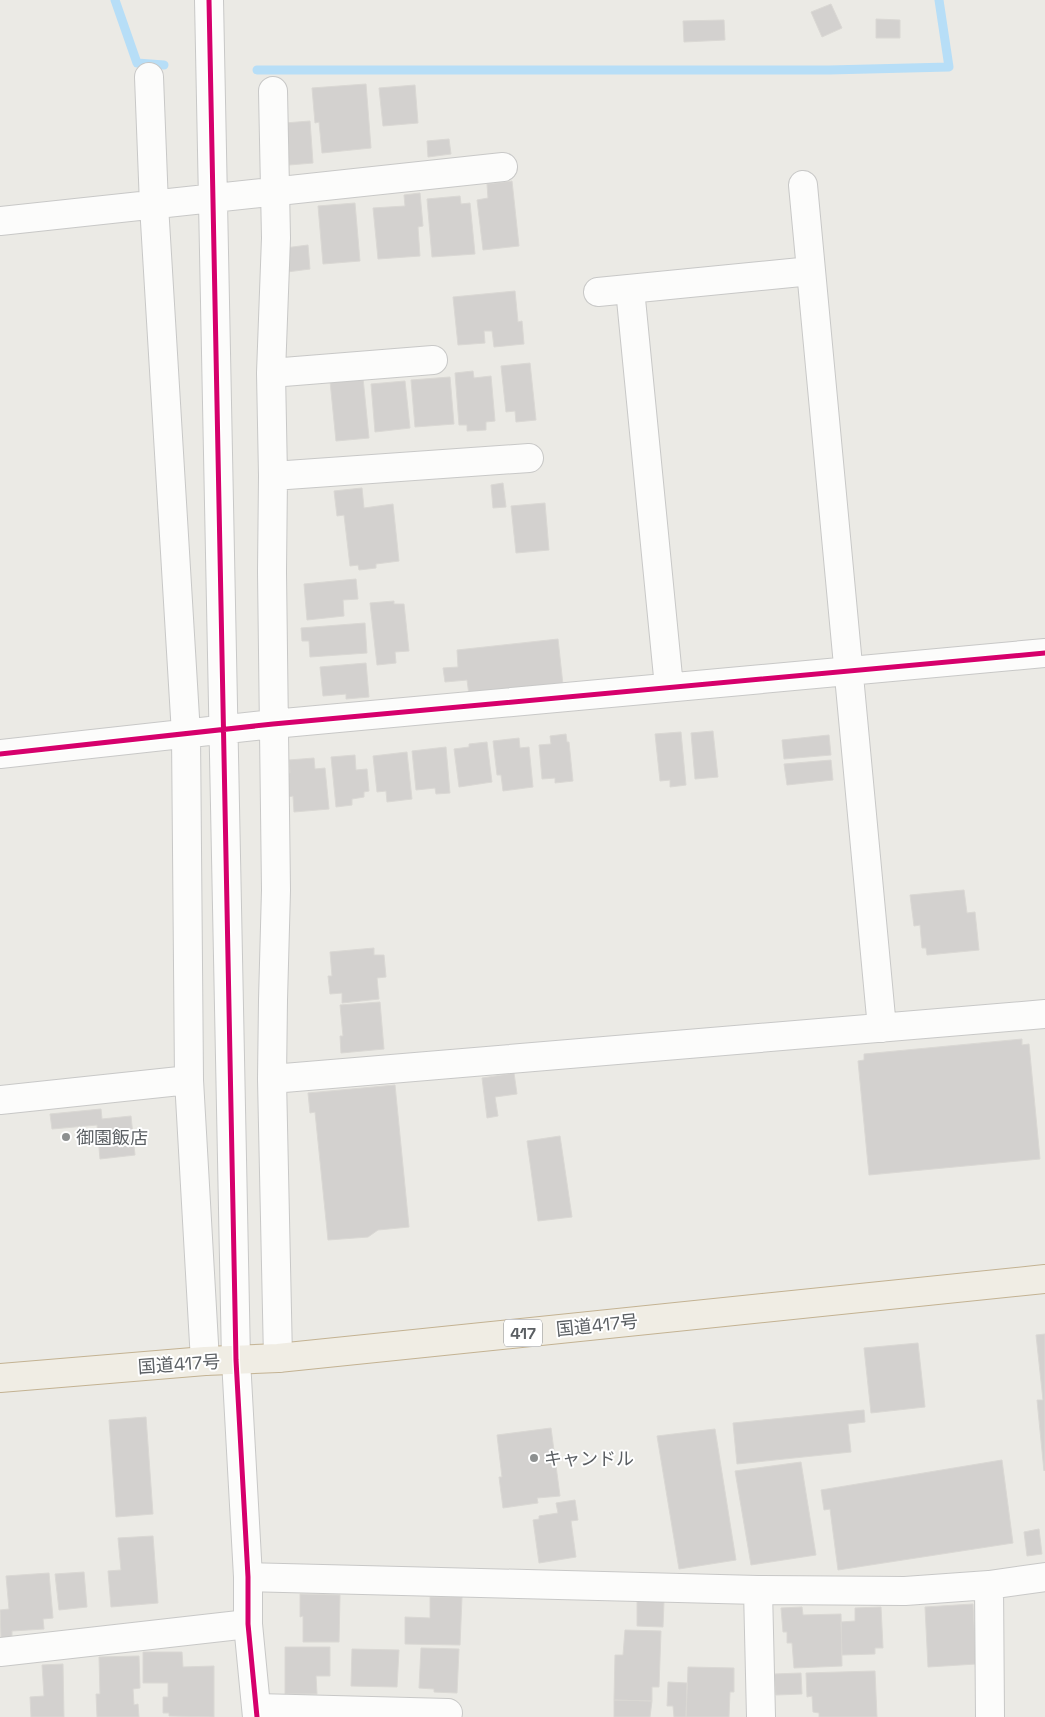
<svg xmlns="http://www.w3.org/2000/svg" width="1045" height="1717" font-family="'Space Grotesk','Noto Sans JP',sans-serif">
  <style>
    .lines { fill: none; stroke-linecap: round; stroke-linejoin: round }
    .stream { stroke: #b7def7; stroke-width: 9 }
    .building { fill: #d3d1cf; stroke: #dad8d4 }
    .minor-casing { stroke: #c8c8c7; stroke-width: 30 }
    .tertiary-casing { stroke: #c8c8c7; stroke-width: 30 }
    .trunk-casing { stroke: #c3b292; stroke-width: 30 }
    .minor { stroke: #fcfcfb; stroke-width: 28 }
    .tertiary { stroke: #fcfcfb; stroke-width: 28 }
    .trunk { stroke: #f0ede4; stroke-width: 28 }
    .cycleway-casing { stroke: #fff; stroke-width: 8 }
    .cycleway { stroke: #d6006c; stroke-width: 5 }
    .poi-dot { fill: #8d9090; stroke: #fff; stroke-width: 2 }
    .labels { text-anchor: middle; dominant-baseline: central; stroke-width: 4; stroke-linejoin: round; paint-order: stroke }
    .shield { fill: #fff; stroke: #8c8f92; stroke-width: 1 }
    .shield-label { font-size: 16px; font-weight: bold; fill: #5b5f63 }
    .poi-label { font-size: 18px; fill: #5b5f63; stroke: #fff; text-anchor: start }
    .street-label { font-size: 18px; fill: #5b5f63; stroke: #fff }
  </style>
  <rect width="100%" height="100%" fill="#ebeae5"/>
  <g class="lines">
    <path class="stream" d="M 115,0 L 137,63 L 164,65
      M 257,70 L 829,70 L 949,67 L 939,0"/>
  </g>
  <path class="building" d="M 831,4 L 842,28 L 822,37 L 811,12 Z
    M 876,19 L 900,20 L 900,38 L 876,38 Z
    M 724,20 L 725,40 L 684,42 L 683,21 Z
    M 366,84 L 371,148 L 322,153 L 319,122 L 315,123 L 312,88 Z
    M 415,85 L 418,123 L 383,126 L 379,88 Z
    M 310,121 L 313,163 L 289,165 L 285,123 Z
    M 449,139 L 451,154 L 428,157 L 427,141 Z
    M 512,181 L 519,246 L 483,250 L 477,200 L 488,198 L 487,184 Z
    M 420,193 L 423,226 L 418,227 L 420,256 L 378,259 L 373,208 L 405,206 L 404,195 Z
    M 460,196 L 461,204 L 470,203 L 475,254 L 432,257 L 427,199 Z
    M 355,203 L 360,261 L 323,264 L 318,206 Z
    M 308,245 L 310,269 L 287,272 L 285,248 Z
    M 515,291 L 518,322 L 522,321 L 524,344 L 494,347 L 492,331 L 484,331 L 485,343 L 458,345 L 453,297 Z
    M 530,363 L 536,420 L 516,422 L 515,411 L 506,412 L 501,366 Z
    M 473,371 L 474,378 L 491,376 L 495,421 L 486,422 L 486,430 L 467,431 L 467,425 L 459,425 L 455,373 Z
    M 450,377 L 454,424 L 415,427 L 411,380 Z
    M 363,378 L 369,438 L 336,441 L 330,381 Z
    M 405,381 L 410,428 L 375,432 L 371,384 Z
    M 503,483 L 506,507 L 493,508 L 491,485 Z
    M 362,488 L 364,508 L 393,504 L 399,561 L 376,564 L 376,568 L 359,570 L 358,565 L 350,566 L 344,515 L 337,516 L 334,491 Z
    M 545,503 L 549,550 L 516,553 L 511,506 Z
    M 356,579 L 358,599 L 343,600 L 344,616 L 307,620 L 304,584 Z
    M 394,601 L 394,604 L 404,604 L 409,651 L 395,652 L 396,663 L 377,665 L 370,603 Z
    M 365,623 L 367,653 L 310,657 L 309,641 L 302,641 L 301,628 Z
    M 558,639 L 563,685 L 469,695 L 467,680 L 445,682 L 443,668 L 458,667 L 457,650 Z
    M 366,663 L 369,697 L 346,699 L 346,694 L 323,696 L 320,667 Z
    M 713,731 L 718,777 L 695,779 L 691,733 Z
    M 681,732 L 686,785 L 670,787 L 670,780 L 660,781 L 655,734 Z
    M 566,734 L 567,742 L 569,742 L 573,781 L 555,783 L 555,778 L 542,779 L 539,745 L 551,744 L 550,736 Z
    M 829,735 L 831,755 L 784,759 L 782,740 Z
    M 519,738 L 520,748 L 529,747 L 533,787 L 503,791 L 501,775 L 497,775 L 493,741 Z
    M 487,742 L 492,782 L 459,787 L 454,749 L 469,747 L 469,744 Z
    M 446,747 L 450,793 L 436,794 L 435,788 L 416,790 L 412,751 Z
    M 407,752 L 412,799 L 387,802 L 386,791 L 377,792 L 373,756 Z
    M 355,755 L 356,770 L 367,769 L 369,791 L 364,792 L 364,797 L 352,799 L 352,805 L 336,807 L 331,757 Z
    M 314,758 L 315,769 L 325,768 L 329,809 L 294,812 L 293,796 L 287,797 L 284,774 L 290,773 L 289,760 Z
    M 831,760 L 833,780 L 787,785 L 784,764 Z
    M 964,890 L 967,913 L 975,912 L 979,950 L 927,955 L 926,948 L 922,948 L 920,925 L 914,926 L 910,895 Z
    M 374,948 L 374,955 L 384,955 L 386,977 L 377,978 L 379,999 L 342,1003 L 342,993 L 330,994 L 328,976 L 332,976 L 330,952 Z
    M 380,1002 L 384,1049 L 341,1053 L 340,1036 L 343,1036 L 340,1005 Z
    M 1022,1039 L 1022,1045 L 1029,1044 L 1040,1159 L 869,1175 L 858,1061 L 864,1060 L 864,1054 Z
    M 514,1073 L 517,1094 L 495,1097 L 498,1116 L 487,1118 L 482,1078 Z
    M 395,1085 L 409,1227 L 378,1230 L 368,1237 L 328,1240 L 315,1112 L 310,1113 L 308,1093 Z
    M 101,1109 L 102,1119 L 131,1116 L 135,1155 L 100,1159 L 97,1125 L 52,1129 L 50,1114 Z
    M 560,1136 L 572,1217 L 538,1221 L 527,1141 Z
    M 1045,1334 L 1045,1470 L 1044,1471 L 1037,1400 L 1043,1400 L 1036,1335 Z
    M 918,1343 L 925,1407 L 871,1413 L 864,1348 Z
    M 864,1410 L 865,1422 L 848,1424 L 851,1452 L 737,1464 L 733,1423 Z
    M 146,1417 L 153,1514 L 116,1517 L 109,1420 Z
    M 551,1428 L 560,1496 L 537,1498 L 538,1503 L 503,1508 L 499,1477 L 502,1477 L 497,1435 Z
    M 715,1429 L 736,1560 L 679,1569 L 657,1436 Z
    M 1002,1460 L 1013,1543 L 838,1570 L 830,1509 L 824,1510 L 821,1490 Z
    M 801,1462 L 816,1555 L 751,1565 L 735,1471 Z
    M 575,1500 L 578,1520 L 571,1521 L 576,1557 L 539,1563 L 533,1520 L 539,1519 L 539,1516 L 558,1513 L 556,1503 Z
    M 1039,1529 L 1042,1554 L 1027,1556 L 1024,1532 Z
    M 153,1536 L 158,1603 L 111,1607 L 108,1571 L 121,1570 L 118,1538 Z
    M 84,1572 L 87,1607 L 59,1610 L 55,1574 Z
    M 49,1573 L 53,1618 L 43,1619 L 44,1629 L 12,1631 L 12,1637 L 1,1638 L 0,1610 L 9,1609 L 6,1576 Z
    M 300,1594 L 340,1595 L 339,1642 L 303,1642 L 303,1616 L 300,1617 Z
    M 430,1597 L 462,1597 L 460,1645 L 405,1644 L 405,1617 L 430,1618 Z
    M 637,1601 L 664,1601 L 663,1627 L 637,1626 Z
    M 973,1604 L 976,1664 L 928,1667 L 925,1607 Z
    M 802,1607 L 803,1615 L 841,1614 L 842,1666 L 794,1668 L 792,1643 L 787,1643 L 787,1632 L 783,1632 L 781,1608 Z
    M 881,1607 L 883,1648 L 875,1648 L 875,1654 L 842,1655 L 841,1622 L 855,1621 L 855,1608 Z
    M 625,1630 L 661,1631 L 659,1687 L 652,1687 L 652,1701 L 614,1700 L 615,1655 L 623,1655 Z
    M 285,1647 L 330,1647 L 330,1676 L 316,1676 L 317,1694 L 285,1694 Z
    M 421,1648 L 459,1649 L 457,1693 L 434,1692 L 434,1689 L 419,1688 Z
    M 352,1649 L 399,1650 L 397,1687 L 351,1686 Z
    M 143,1652 L 182,1652 L 183,1667 L 214,1666 L 214,1717 L 169,1716 L 169,1713 L 163,1713 L 163,1697 L 168,1697 L 168,1683 L 143,1683 Z
    M 139,1656 L 140,1688 L 133,1689 L 134,1705 L 138,1704 L 139,1717 L 97,1717 L 96,1694 L 100,1694 L 99,1657 Z
    M 63,1664 L 64,1717 L 31,1717 L 30,1697 L 44,1696 L 42,1665 Z
    M 688,1667 L 734,1668 L 734,1692 L 730,1692 L 729,1717 L 686,1717 Z
    M 875,1671 L 877,1717 L 819,1717 L 819,1713 L 813,1712 L 812,1696 L 807,1697 L 806,1673 Z
    M 801,1673 L 802,1694 L 776,1695 L 774,1674 Z
    M 668,1682 L 687,1683 L 686,1717 L 674,1717 L 673,1706 L 667,1706 Z
    M 614,1700 L 652,1701 L 650,1717 L 614,1717 Z"/>
  <g class="lines">
    <defs>
      <path id="minor" d="M 209,0 L 236,1360
        M 149,77 L 154,205 L 186,734 L 189,1080 L 205,1361
        M 273,91 L 276,238 L 271,373 L 273,476 L 272,572 L 276,890 L 273,1000 L 272,1079 L 278,1358
        M 803,185 L 882,1028
        M 0,221 L 503,167
        M 630,289 L 669,687
        M 598,292 L 811,271
        M 271,373 L 433,360
        M 273,476 L 529,458
        M 0,754 L 273,724 L 1045,653
        M 272,1079 L 1045,1014
        M 0,1100 L 189,1080
        M 248,1577 L 758,1590 L 905,1591 L 989,1585 L 1045,1577
        M 989,1585 L 990,1717
        M 758,1590 L 761,1717
        M 0,1652 L 248,1624
        M 257,1708 L 448,1713"/>
      <path id="tertiary" d="M 236,1360 L 248,1577 L 248,1624 L 257,1717"/>
      <path id="trunk" d="M 0,1378 L 205,1361 L 278,1358 L 1045,1279"/>
    </defs>
    <use href="#minor" class="minor-casing"/>
    <use href="#tertiary" class="tertiary-casing"/>
    <use href="#trunk" class="trunk-casing"/>
    <use href="#minor" class="minor"/>
    <use href="#tertiary" class="tertiary"/>
    <use href="#trunk" class="trunk"/>
    <defs>
      <path id="cycleway" d="M 209,0 L 236,1360 L 248,1577 L 248,1624 L 257,1717
        M 0,754 L 273,724 L 1045,653"/>
    </defs>
    <use href="#cycleway" class="cycleway-casing"/>
    <use href="#cycleway" class="cycleway"/>
  </g>
  <g class="poi-dot">
    <circle cx="66" cy="1137" r="5"/>
    <circle cx="534" cy="1458" r="5"/>
  </g>
  <g class="labels">
    <rect class="shield" x="504" y="1319.5" width="38" height="27" rx="4"/>
    <g class="shield-label">
      <text x="523" y="1333">417</text>
    </g>
    <g class="poi-label">
      <text x="76" y="1137">御園飯店</text>
      <text x="544" y="1458">キャンドル</text>
    </g>
    <g class="street-label">
      <text transform="translate(597 1325) rotate(-6)">国道417号</text>
      <text transform="translate(179 1364) rotate(-4)">国道417号</text>
    </g>
  </g>
</svg>
